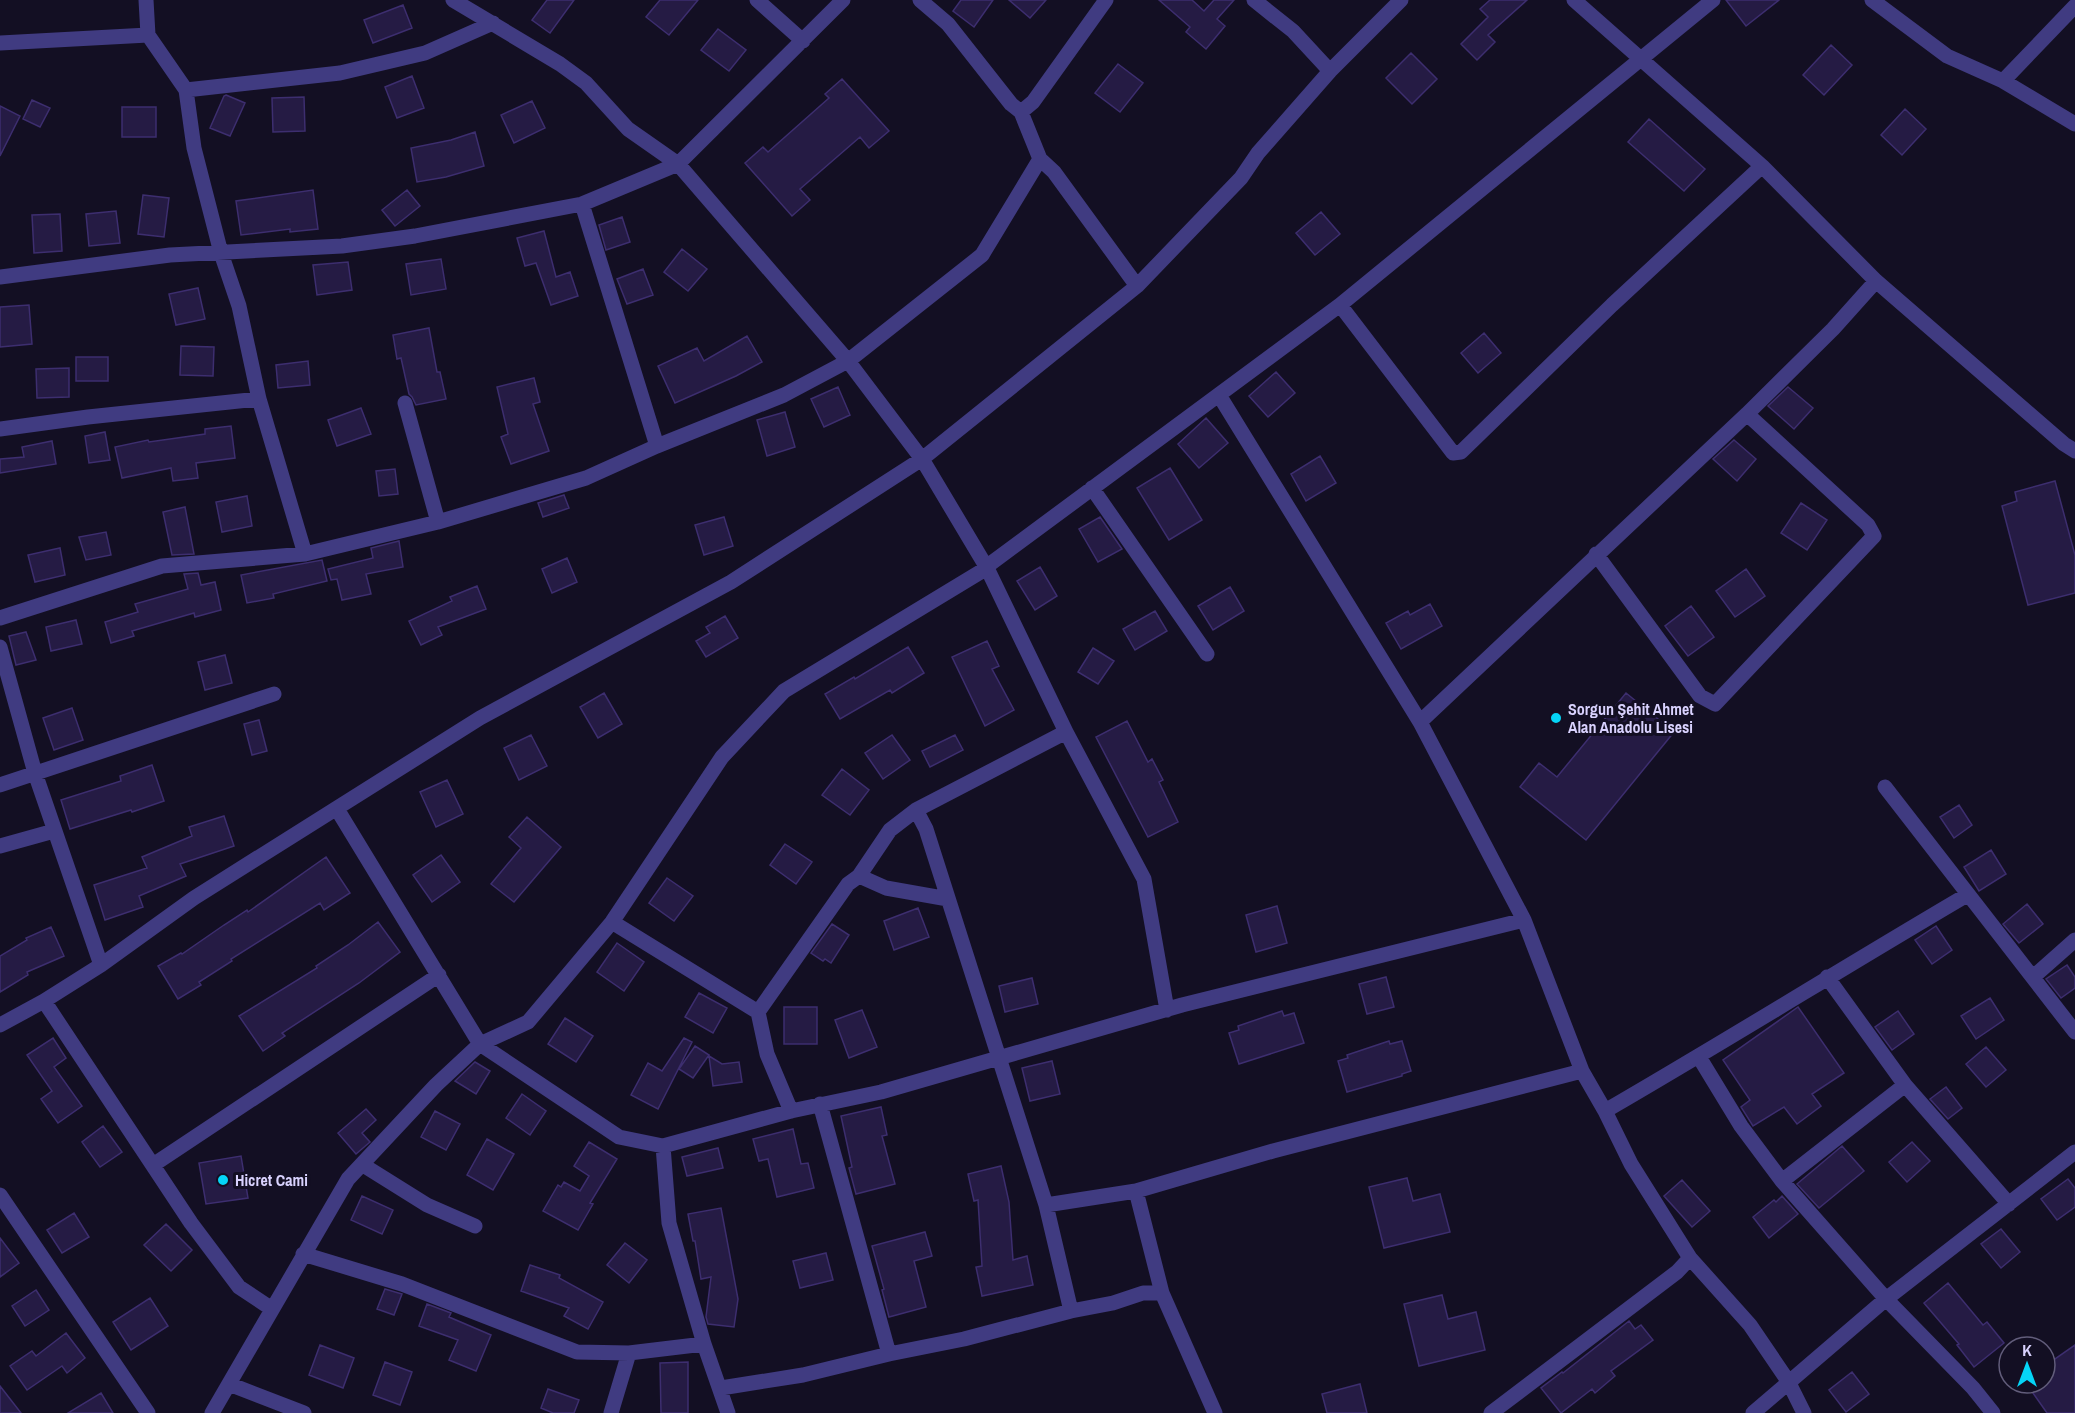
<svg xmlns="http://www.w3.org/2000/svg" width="2075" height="1413" font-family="'Archivo Narrow',sans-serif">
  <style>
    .building { fill: #251b44; stroke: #3d2e6f; stroke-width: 1.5 }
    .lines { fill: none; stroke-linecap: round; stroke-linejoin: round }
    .minor { stroke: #403b81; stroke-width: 15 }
    .poi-dot { fill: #05d5f7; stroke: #130f23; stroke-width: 2 }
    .labels { text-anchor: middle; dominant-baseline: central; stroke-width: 6; stroke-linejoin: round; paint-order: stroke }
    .poi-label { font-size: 16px; font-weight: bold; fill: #d9d2fe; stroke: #130f23; text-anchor: start }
  </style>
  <rect width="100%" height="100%" fill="#130f23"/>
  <path class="building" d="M 547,0 L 574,0 L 550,33 L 532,20 Z
    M 660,0 L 698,0 L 669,35 L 646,17 Z
    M 961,0 L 993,0 L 974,27 L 953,11 Z
    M 1009,0 L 1046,0 L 1030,18 Z
    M 1159,0 L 1192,0 L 1204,11 L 1214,0 L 1234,0 L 1217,19 L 1225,26 L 1206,49 L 1186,32 L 1190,27 Z
    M 1490,0 L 1527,0 L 1488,35 L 1495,42 L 1477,60 L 1461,44 L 1488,17 L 1480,9 Z
    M 1726,0 L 1779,0 L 1746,26 Z
    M 403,5 L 412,28 L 373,43 L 364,20 Z
    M 718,29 L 746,50 L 729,71 L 701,50 Z
    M 1831,45 L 1852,65 L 1824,95 L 1803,75 Z
    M 1411,53 L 1437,79 L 1412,104 L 1386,78 Z
    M 1118,64 L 1143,83 L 1120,112 L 1095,93 Z
    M 412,76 L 424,108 L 397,118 L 385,87 Z
    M 842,79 L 889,131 L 869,148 L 860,137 L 800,189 L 810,200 L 792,216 L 745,163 L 763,147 L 768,152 L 829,98 L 825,94 Z
    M 226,95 L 245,103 L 230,136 L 210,128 L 224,96 Z
    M 304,97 L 305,131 L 273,132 L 272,98 Z
    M 32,100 L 50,108 L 40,127 L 23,119 Z
    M 532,101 L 545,128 L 514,143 L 501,115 Z
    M 0,106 L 20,116 L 0,156 Z
    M 122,107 L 156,107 L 156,137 L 122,137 Z
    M 1905,109 L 1926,129 L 1902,155 L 1881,135 Z
    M 1649,119 L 1705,169 L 1684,191 L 1628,142 Z
    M 475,132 L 484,166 L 446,177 L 417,182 L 411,148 L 451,140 Z
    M 313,190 L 318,229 L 290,232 L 290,229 L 241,235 L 236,201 Z
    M 407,190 L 420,206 L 395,226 L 382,210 Z
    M 143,195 L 169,198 L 164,237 L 138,234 Z
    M 116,211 L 120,243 L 89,246 L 86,214 Z
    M 1321,212 L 1340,234 L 1315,255 L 1296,233 Z
    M 60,214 L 62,251 L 34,253 L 32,215 Z
    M 622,217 L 630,242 L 606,250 L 599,225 Z
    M 544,231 L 556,277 L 570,272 L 578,296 L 551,305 L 536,263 L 525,266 L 517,238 Z
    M 682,249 L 707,269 L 688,291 L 664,272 Z
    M 441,259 L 446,289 L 411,295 L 406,264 Z
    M 348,262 L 352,290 L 317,295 L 313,265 Z
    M 643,269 L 653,295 L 627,304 L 617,279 Z
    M 198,288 L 205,319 L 176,325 L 169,294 Z
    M 29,305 L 32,344 L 0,347 L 0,307 Z
    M 429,328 L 437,372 L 440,372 L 446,399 L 416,405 L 412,397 L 409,394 L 401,358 L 397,359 L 393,335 Z
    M 1484,333 L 1501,353 L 1478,373 L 1461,353 Z
    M 747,336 L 762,362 L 736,376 L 675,403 L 658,366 L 697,348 L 704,361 Z
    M 181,346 L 214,347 L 213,376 L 180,375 Z
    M 76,357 L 108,357 L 108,381 L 76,381 Z
    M 308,361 L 310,385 L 278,388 L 276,365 Z
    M 69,368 L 69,397 L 37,398 L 36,369 Z
    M 1276,372 L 1295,393 L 1268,417 L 1249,396 Z
    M 534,378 L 540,402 L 533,404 L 549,451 L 511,464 L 501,437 L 508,434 L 497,387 Z
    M 838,387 L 850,415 L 824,427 L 811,399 Z
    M 1788,387 L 1813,408 L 1794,429 L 1768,406 Z
    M 361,408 L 371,434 L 337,446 L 328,420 Z
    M 785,412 L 795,447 L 767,456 L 757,420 Z
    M 1206,418 L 1228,443 L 1199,468 L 1178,444 Z
    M 231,426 L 235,458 L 196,463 L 198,478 L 173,481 L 171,468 L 122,478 L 115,447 L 148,440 L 149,442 L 205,434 L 205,429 Z
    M 105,432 L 110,460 L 89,463 L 85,436 Z
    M 1734,440 L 1756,459 L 1737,481 L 1713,459 Z
    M 52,441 L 56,464 L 0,473 L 0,459 L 24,457 L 22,447 Z
    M 1320,456 L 1336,483 L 1306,501 L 1291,474 Z
    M 1170,468 L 1202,520 L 1169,540 L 1137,488 Z
    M 395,469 L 398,494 L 379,496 L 376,471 Z
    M 2055,481 L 2075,555 L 2075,593 L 2028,605 L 2002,506 L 2017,501 L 2015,492 Z
    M 564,495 L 569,508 L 543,517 L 538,503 Z
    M 247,496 L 252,526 L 222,532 L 216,502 Z
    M 1801,503 L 1827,520 L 1807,550 L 1781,533 Z
    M 185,507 L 194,554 L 172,555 L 163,512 Z
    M 724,517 L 733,546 L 704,555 L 695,525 Z
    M 1100,517 L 1122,549 L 1098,562 L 1079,529 Z
    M 106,532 L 111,555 L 86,560 L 79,537 Z
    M 399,541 L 403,567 L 366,574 L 371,594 L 342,600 L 337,579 L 331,580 L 328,569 L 373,558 L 371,548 Z
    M 60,548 L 65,575 L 35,582 L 28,555 Z
    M 567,558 L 577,582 L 552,593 L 542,569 Z
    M 322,560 L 327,581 L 273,594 L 274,598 L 247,603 L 241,575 Z
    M 1040,567 L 1057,596 L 1035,610 L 1017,581 Z
    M 1746,569 L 1765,596 L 1735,617 L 1716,591 Z
    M 198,573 L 201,585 L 215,582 L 221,610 L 195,617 L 194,613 L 132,631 L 134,636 L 111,643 L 105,622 L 138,612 L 135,604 L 188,589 L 184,574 Z
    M 477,586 L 486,609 L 438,627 L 442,635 L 421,645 L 409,621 L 452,601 L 450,597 Z
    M 1230,587 L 1244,611 L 1213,630 L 1198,606 Z
    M 1430,604 L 1442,626 L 1401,649 L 1386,623 L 1408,611 L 1410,615 Z
    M 1691,606 L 1714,637 L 1688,656 L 1665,626 Z
    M 1155,611 L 1167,631 L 1135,650 L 1123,629 Z
    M 725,616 L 738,638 L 706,657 L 696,641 L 710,633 L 706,627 Z
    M 76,620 L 82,644 L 51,651 L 46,627 Z
    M 26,632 L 36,660 L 16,665 L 9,636 Z
    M 987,641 L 999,666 L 992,669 L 1014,710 L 985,726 L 952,657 Z
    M 908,647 L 924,673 L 892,693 L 890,690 L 840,719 L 825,694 L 854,677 L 855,679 Z
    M 1093,648 L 1114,661 L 1098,684 L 1078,672 Z
    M 225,655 L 232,683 L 205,690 L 198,662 Z
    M 604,693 L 622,724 L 598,738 L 580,707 Z
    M 1626,693 L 1674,732 L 1586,840 L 1520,787 L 1539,763 L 1557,777 Z
    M 72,708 L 83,740 L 54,750 L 43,718 Z
    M 259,720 L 267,751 L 252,755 L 244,724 Z
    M 1127,721 L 1148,762 L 1152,759 L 1163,780 L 1159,782 L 1178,822 L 1148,837 L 1096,737 Z
    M 531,735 L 547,766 L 519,780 L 504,748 Z
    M 892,735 L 910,760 L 883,779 L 865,753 Z
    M 955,735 L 963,750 L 930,767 L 922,751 Z
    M 152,765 L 164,801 L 132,812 L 131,810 L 70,829 L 61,800 L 121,781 L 120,776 Z
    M 842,769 L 869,790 L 850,815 L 822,795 Z
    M 447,780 L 463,814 L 436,827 L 420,792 Z
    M 1959,805 L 1972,825 L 1954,838 L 1940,817 Z
    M 224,816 L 234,846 L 180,864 L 186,876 L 139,896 L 143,907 L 105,920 L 94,885 L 147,868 L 142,857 L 192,836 L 189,827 Z
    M 527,817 L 561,847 L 514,902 L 491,884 L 521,848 L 509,837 Z
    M 785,844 L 812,862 L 796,884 L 770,865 Z
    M 1991,850 L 2006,874 L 1979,891 L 1964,867 Z
    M 441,855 L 460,882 L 432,902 L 413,875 Z
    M 326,857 L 350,893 L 324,910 L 320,903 L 231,959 L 232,961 L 199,982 L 201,985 L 178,999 L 158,966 L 181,953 L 182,954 L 224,925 L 247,910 L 248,912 Z
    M 667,878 L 693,896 L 674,921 L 649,903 Z
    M 2027,904 L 2043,924 L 2019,943 L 2003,924 Z
    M 1277,906 L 1287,943 L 1256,952 L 1246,915 Z
    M 918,908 L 929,937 L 894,950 L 884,921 Z
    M 378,922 L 400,952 L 359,983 L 282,1033 L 285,1036 L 263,1051 L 239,1016 L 317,968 L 316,966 L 348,945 Z
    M 832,924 L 849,935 L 831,963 L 825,959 L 823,961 L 811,953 Z
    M 1936,926 L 1952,950 L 1932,964 L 1915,940 Z
    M 51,927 L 64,956 L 27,972 L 28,975 L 0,992 L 0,956 L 27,940 L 26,938 Z
    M 617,943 L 644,962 L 624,991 L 597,972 Z
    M 2067,965 L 2075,977 L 2075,988 L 2061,998 L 2046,979 Z
    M 1386,977 L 1394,1007 L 1367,1014 L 1359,984 Z
    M 1032,978 L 1038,1004 L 1005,1012 L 999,986 Z
    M 699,993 L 727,1008 L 713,1033 L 685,1017 Z
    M 1990,998 L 2004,1020 L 1976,1039 L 1961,1016 Z
    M 784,1007 L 817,1007 L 817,1044 L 784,1044 Z
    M 1798,1007 L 1844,1073 L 1812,1094 L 1821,1106 L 1797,1124 L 1784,1107 L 1753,1126 L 1741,1107 L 1750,1100 L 1723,1060 Z
    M 862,1010 L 877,1047 L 849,1058 L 835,1020 Z
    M 1282,1011 L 1284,1016 L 1294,1013 L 1304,1043 L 1239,1064 L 1229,1033 L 1239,1030 L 1238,1026 Z
    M 1898,1011 L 1914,1034 L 1892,1050 L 1875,1027 Z
    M 565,1018 L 593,1036 L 576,1062 L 548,1044 Z
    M 53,1038 L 66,1058 L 54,1067 L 82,1106 L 58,1123 L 41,1099 L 52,1091 L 27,1055 Z
    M 684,1038 L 692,1042 L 658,1109 L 631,1095 L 648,1063 L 662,1071 Z
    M 1389,1041 L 1390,1044 L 1402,1041 L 1411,1071 L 1402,1074 L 1402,1076 L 1347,1092 L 1338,1061 L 1348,1058 L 1347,1055 Z
    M 695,1046 L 709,1055 L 693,1078 L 679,1069 Z
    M 1986,1047 L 2006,1070 L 1986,1087 L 1966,1064 Z
    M 709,1056 L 722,1064 L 739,1062 L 742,1082 L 713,1086 Z
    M 1052,1061 L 1060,1094 L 1030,1101 L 1022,1068 Z
    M 475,1062 L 490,1071 L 476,1094 L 455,1081 Z
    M 1946,1087 L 1962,1108 L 1948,1119 L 1930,1099 Z
    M 522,1094 L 546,1111 L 530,1135 L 506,1118 Z
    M 881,1107 L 887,1135 L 882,1136 L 895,1184 L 856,1194 L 849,1168 L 852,1167 L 841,1116 Z
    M 366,1109 L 376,1120 L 362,1133 L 370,1142 L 356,1154 L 338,1133 Z
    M 435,1111 L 460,1124 L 446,1150 L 421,1137 Z
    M 103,1126 L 122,1152 L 100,1167 L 82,1142 Z
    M 793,1129 L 801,1164 L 808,1163 L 814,1188 L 777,1197 L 768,1159 L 759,1161 L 753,1139 Z
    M 487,1139 L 514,1154 L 493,1190 L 467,1175 Z
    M 589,1142 L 617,1159 L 590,1203 L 593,1204 L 578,1230 L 543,1211 L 558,1185 L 561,1187 L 564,1182 L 580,1191 L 589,1176 L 574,1166 Z
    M 1912,1142 L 1930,1161 L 1907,1182 L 1889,1162 Z
    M 1842,1146 L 1864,1171 L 1819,1208 L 1797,1184 Z
    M 718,1148 L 723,1168 L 687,1176 L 682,1157 Z
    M 241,1156 L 248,1198 L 206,1204 L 199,1163 Z
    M 1001,1166 L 1009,1202 L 1013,1260 L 1027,1256 L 1033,1285 L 982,1296 L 976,1267 L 982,1266 L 978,1200 L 974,1201 L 968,1174 Z
    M 1407,1178 L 1413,1201 L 1440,1194 L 1450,1232 L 1384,1248 L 1369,1187 Z
    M 2068,1179 L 2075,1188 L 2075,1207 L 2057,1220 L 2041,1199 Z
    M 1682,1180 L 1710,1211 L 1692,1227 L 1664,1196 Z
    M 362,1196 L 393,1210 L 382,1234 L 351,1220 Z
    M 1782,1196 L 1798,1214 L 1769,1238 L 1753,1217 L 1774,1200 L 1776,1202 Z
    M 721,1208 L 738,1299 L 734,1327 L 708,1324 L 706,1317 L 711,1277 L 701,1279 L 695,1241 L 693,1241 L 688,1214 Z
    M 74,1213 L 89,1237 L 62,1253 L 47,1230 Z
    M 166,1224 L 192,1250 L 171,1271 L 144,1245 Z
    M 2001,1229 L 2020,1252 L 2001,1268 L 1981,1244 Z
    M 925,1232 L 932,1256 L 914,1261 L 926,1307 L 889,1317 L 882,1290 L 884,1289 L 872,1246 Z
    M 0,1238 L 19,1263 L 0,1277 Z
    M 625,1243 L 647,1260 L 629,1283 L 607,1265 Z
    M 826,1253 L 833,1280 L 800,1288 L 793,1261 Z
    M 530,1265 L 560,1275 L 559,1278 L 603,1302 L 588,1329 L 564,1316 L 569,1308 L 521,1291 Z
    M 1948,1283 L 1983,1325 L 1987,1322 L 2004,1343 L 1974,1367 L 1957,1345 L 1959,1344 L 1924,1303 Z
    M 385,1289 L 402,1294 L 394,1315 L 377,1309 Z
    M 36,1290 L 49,1310 L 25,1326 L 12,1306 Z
    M 1442,1295 L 1448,1319 L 1476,1312 L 1485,1350 L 1419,1366 L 1404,1304 Z
    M 150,1298 L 168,1326 L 131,1350 L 113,1322 Z
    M 427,1304 L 451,1313 L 449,1317 L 491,1335 L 476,1371 L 449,1360 L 458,1340 L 419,1326 Z
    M 1629,1321 L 1635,1329 L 1641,1325 L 1653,1340 L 1611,1371 L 1615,1376 L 1595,1393 L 1592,1389 L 1561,1413 L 1541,1388 L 1562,1372 L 1563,1373 Z
    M 66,1333 L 85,1358 L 67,1373 L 62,1366 L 27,1390 L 10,1366 L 32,1351 L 36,1356 Z
    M 320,1345 L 354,1358 L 343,1388 L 309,1375 Z
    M 2075,1345 L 2075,1413 L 2047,1413 L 2026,1383 L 2045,1383 L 2045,1366 Z
    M 385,1362 L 412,1372 L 400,1405 L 373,1395 Z
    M 688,1362 L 688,1413 L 661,1413 L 660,1363 Z
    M 1852,1372 L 1869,1394 L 1846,1412 L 1829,1390 Z
    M 1360,1384 L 1367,1413 L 1327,1413 L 1322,1394 Z
    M 0,1386 L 21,1413 L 0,1413 Z
    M 548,1389 L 579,1400 L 574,1413 L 553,1413 L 541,1408 Z
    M 101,1393 L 113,1413 L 68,1413 Z"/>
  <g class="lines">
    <path class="minor" d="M 146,0 L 148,35 L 186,90 L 194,148 L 221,253 L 239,306 L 259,399 L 305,554
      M 757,0 L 803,41
      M 843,0 L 678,164 L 848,361 L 922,459 L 987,568 L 1066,732 L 1144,879 L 1167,1010
      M 920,0 L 948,24 L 1011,104 L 1021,112 L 1040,159 L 1054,172 L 1137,286
      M 1254,0 L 1293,31 L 1330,71
      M 1574,0 L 1762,166 L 1876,281 L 2064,444 L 2075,451
      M 1713,0 L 1340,305 L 1453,453 L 1461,452 L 1612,305 L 1762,166
      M 1872,0 L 1947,56 L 2003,81 L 2075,124
      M 0,43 L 148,35
      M 2003,81 L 2075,6
      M 186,90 L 340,73 L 425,53 L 493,23
      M 1021,112 L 1033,102 L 1106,0
      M 582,204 L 657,446
      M 0,277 L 170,255 L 342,246 L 415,236 L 582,204 L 678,164 L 628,129 L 586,83 L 560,64 L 453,0
      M 1219,395 L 1420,722 L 1524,920 L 1582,1071 L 1605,1111 L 1631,1164 L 1690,1258 L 1750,1325 L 1788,1381 L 1804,1413
      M 405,403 L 438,522
      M 0,429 L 88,417 L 259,399
      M 1092,488 L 1207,654
      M 1596,554 L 1700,696 L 1715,704 L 1874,536 L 1868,525 L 1747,414
      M 0,618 L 162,566 L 305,554 L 438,522 L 586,478 L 657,446 L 784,395 L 848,361 L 982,255 L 1040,159
      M 0,647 L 35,773 L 101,965
      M 1420,722 L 1747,414 L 1833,329 L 1876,281
      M 0,785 L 274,694
      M 1885,787 L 2075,1032
      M 337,809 L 480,1044 L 619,1137 L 663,1146 L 791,1111 L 881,1092 L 1182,1005 L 1524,920
      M 916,810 L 926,829 L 1046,1205 L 1071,1311
      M 0,846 L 54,831
      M 859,876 L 886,888 L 948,899
      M 612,922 L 758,1012 L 767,1054 L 791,1111
      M 1827,977 L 1905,1085 L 2009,1204
      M 2033,977 L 2075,940
      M 44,1001 L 191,1223 L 239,1287 L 272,1309
      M 758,1012 L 848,884 L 859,876 L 890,830 L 916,810 L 1066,732
      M 0,1025 L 44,1001 L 101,965 L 194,898 L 480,718 L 731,582 L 922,459 L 1137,286 L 1241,178 L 1258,153 L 1330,71 L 1401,0
      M 1699,1057 L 1741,1126 L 1782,1181 L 1886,1299 L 1973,1388 L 1993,1413
      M 820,1104 L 889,1354
      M 1605,1111 C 1726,1041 1846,966 1967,895
      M 663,1146 L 669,1223 L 704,1344 L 728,1413
      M 153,1165 L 439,975
      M 363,1165 L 427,1205 L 475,1226
      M 1782,1181 L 1905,1085
      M 1136,1191 L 1162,1293 L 1215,1413
      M 0,1195 L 148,1413
      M 1046,1205 L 1136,1191 L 1273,1151 L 1582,1071
      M 303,1254 L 402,1284 L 577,1352 L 629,1353 L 704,1344
      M 229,1384 L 304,1413
      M 721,1388 L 803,1375 L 889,1354 L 964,1339 L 1071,1311 L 1113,1303 L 1143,1293 L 1162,1293
      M 212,1413 L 348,1179 L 436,1085 L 480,1044 L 528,1022 L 612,922 L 722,757 L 784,691 L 987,568 L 990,564 L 1340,305
      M 611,1413 L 629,1353
      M 1491,1413 L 1677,1272 L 1690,1258
      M 1753,1413 L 1886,1299 L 2075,1152"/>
  </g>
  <g class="poi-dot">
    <circle cx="1556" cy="718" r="6"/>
    <circle cx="223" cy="1180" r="6"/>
  </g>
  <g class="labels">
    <g class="poi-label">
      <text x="1568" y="709">Sorgun Şehit Ahmet<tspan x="1568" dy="18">Alan Anadolu Lisesi</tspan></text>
      <text x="235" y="1180">Hicret Cami</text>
    </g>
  </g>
  <g transform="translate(2027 1365)"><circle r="28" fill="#130f23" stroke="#625d7b" stroke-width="1.5"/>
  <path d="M0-4.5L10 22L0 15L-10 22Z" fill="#05d5f7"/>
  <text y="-9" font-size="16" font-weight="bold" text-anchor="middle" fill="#d9d2fe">K</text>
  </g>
</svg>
